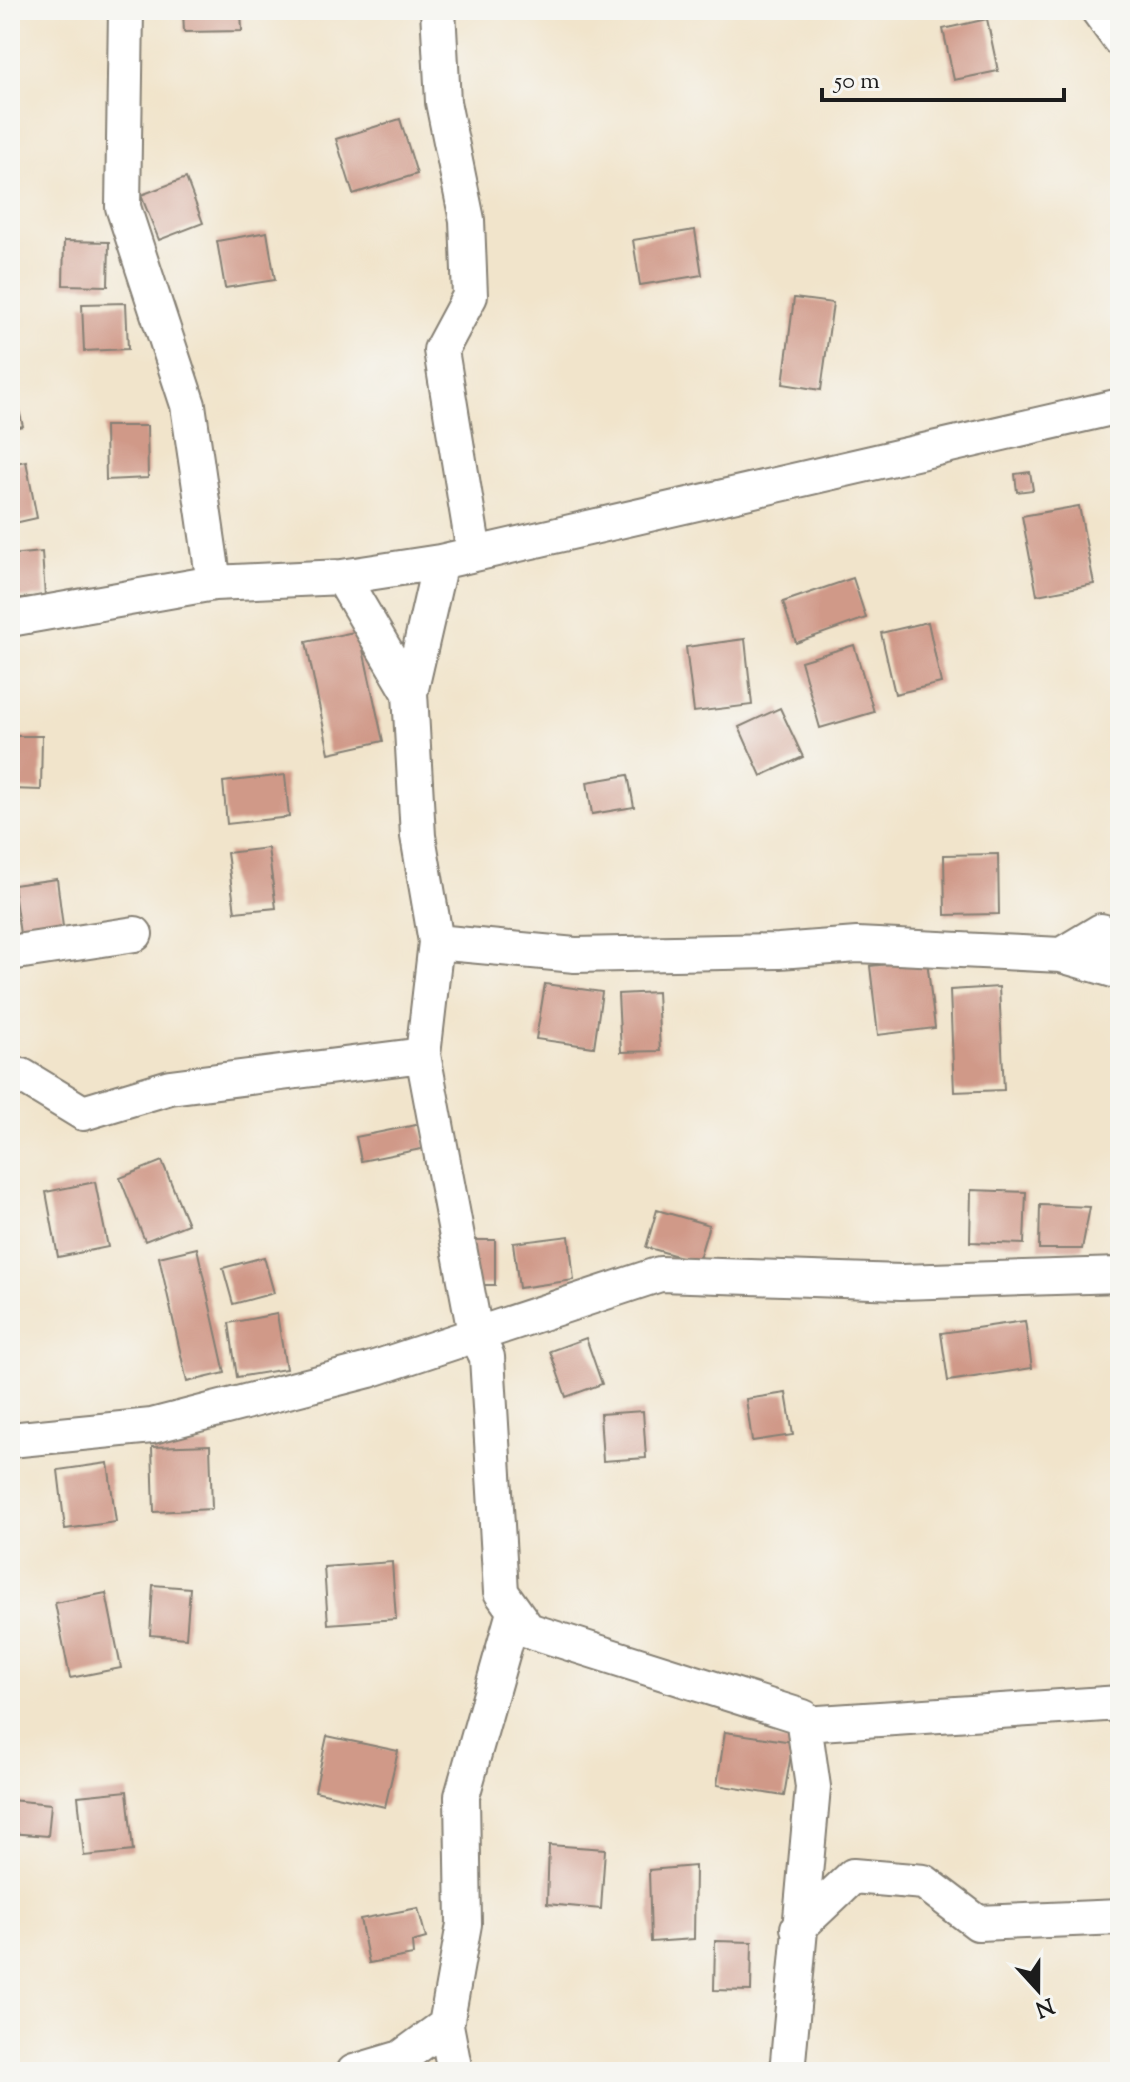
<svg xmlns="http://www.w3.org/2000/svg" width="1130" height="2082" font-family="'Sorts Mill Goudy',serif">
  <style>
    .building { fill: #d09988 }
    .lines { fill: none; stroke-linecap: round; stroke-linejoin: round }
    .street-casing { stroke: #868074; stroke-width: 38 }
    .street { stroke: #fff; stroke-width: 34 }
  </style>
  <rect width="100%" height="100%" fill="#f6f6f2"/>
  <filter id="ink" filterUnits="userSpaceOnUse"><feTurbulence type="fractalNoise" baseFrequency=".0125" numOctaves="2"/><feDisplacementMap in="SourceGraphic" scale="16" xChannelSelector="R" yChannelSelector="G"/><feConvolveMatrix kernelMatrix="1 2 1 2 8 2 1 2 1" color-interpolation-filters="sRGB"/></filter>
  <filter id="wash" filterUnits="userSpaceOnUse"><feTurbulence type="fractalNoise" baseFrequency=".006" numOctaves="4" result="noise"/><feDisplacementMap in="SourceGraphic" scale="32" xChannelSelector="R" yChannelSelector="G"/><feGaussianBlur stdDeviation="1.8" result="paint"/><feColorMatrix in="noise" values="0 0 0 0 0 0 0 0 0 0 0 0 0 0 0 0 0 1.4 0 .05"/><feComposite in="paint" operator="in"/></filter>
  <g filter="url(#wash)">
    <rect width="100%" height="100%" fill="#f1e4cb"/>
    <g id="blocks">
      <path class="building" d="M 183,10 L 241,10 L 242,31 L 184,32 Z
        M 987,19 L 998,71 L 954,80 L 943,29 Z
        M 400,119 L 417,174 L 353,194 L 336,139 Z
        M 186,178 L 203,223 L 159,240 L 141,195 Z
        M 695,230 L 702,275 L 640,285 L 633,240 Z
        M 267,232 L 275,280 L 225,288 L 217,241 Z
        M 64,241 L 109,242 L 108,286 L 63,285 Z
        M 794,298 L 833,303 L 821,390 L 783,384 Z
        M 126,303 L 128,349 L 84,351 L 82,304 Z
        M 10,375 L 23,426 L 10,429 Z
        M 105,426 L 147,426 L 148,478 L 106,480 Z
        M 26,461 L 37,518 L 10,524 L 10,464 Z
        M 1030,472 L 1033,490 L 1017,492 L 1015,474 Z
        M 1079,506 L 1094,584 L 1037,595 L 1022,516 Z
        M 42,552 L 45,596 L 10,599 L 10,555 Z
        M 853,578 L 866,618 L 796,643 L 783,602 Z
        M 928,622 L 941,683 L 895,694 L 881,633 Z
        M 359,631 L 383,741 L 329,753 L 306,642 Z
        M 745,639 L 752,705 L 694,712 L 686,647 Z
        M 854,645 L 874,712 L 820,728 L 801,661 Z
        M 780,708 L 803,757 L 761,776 L 739,727 Z
        M 10,736 L 42,736 L 41,790 L 10,789 Z
        M 285,775 L 289,817 L 227,824 L 223,782 Z
        M 628,775 L 634,807 L 592,814 L 587,782 Z
        M 268,848 L 276,908 L 235,912 L 227,853 Z
        M 998,854 L 999,914 L 945,915 L 944,855 Z
        M 57,879 L 64,935 L 21,941 L 13,885 Z
        M 927,960 L 935,1028 L 878,1035 L 870,966 Z
        M 545,984 L 602,992 L 594,1047 L 536,1039 Z
        M 999,987 L 1004,1090 L 954,1092 L 950,990 Z
        M 657,992 L 660,1051 L 621,1052 L 618,994 Z
        M 421,1124 L 426,1148 L 361,1161 L 356,1137 Z
        M 162,1161 L 188,1224 L 145,1241 L 120,1178 Z
        M 95,1182 L 108,1247 L 58,1257 L 46,1192 Z
        M 971,1190 L 1026,1192 L 1024,1244 L 970,1242 Z
        M 1040,1205 L 1090,1207 L 1082,1249 L 1039,1249 Z
        M 657,1210 L 709,1225 L 698,1262 L 646,1247 Z
        M 569,1236 L 574,1280 L 519,1288 L 513,1243 Z
        M 471,1240 L 495,1240 L 495,1285 L 471,1285 Z
        M 197,1248 L 225,1373 L 187,1382 L 159,1257 Z
        M 264,1257 L 274,1293 L 233,1304 L 223,1268 Z
        M 277,1314 L 286,1369 L 237,1377 L 229,1323 Z
        M 1025,1321 L 1032,1368 L 948,1381 L 941,1333 Z
        M 586,1338 L 602,1384 L 566,1397 L 550,1351 Z
        M 786,1393 L 793,1435 L 752,1441 L 746,1399 Z
        M 643,1411 L 646,1458 L 603,1461 L 600,1414 Z
        M 210,1445 L 212,1509 L 154,1512 L 152,1447 Z
        M 108,1463 L 116,1522 L 65,1529 L 58,1470 Z
        M 392,1562 L 396,1619 L 328,1624 L 324,1567 Z
        M 153,1585 L 190,1588 L 186,1638 L 150,1635 Z
        M 106,1593 L 121,1668 L 70,1678 L 55,1603 Z
        M 725,1732 L 793,1742 L 784,1796 L 717,1785 Z
        M 327,1736 L 398,1751 L 385,1807 L 315,1791 Z
        M 127,1791 L 133,1851 L 84,1856 L 78,1796 Z
        M 10,1800 L 51,1804 L 48,1836 L 10,1833 Z
        M 549,1845 L 605,1849 L 601,1909 L 547,1904 Z
        M 695,1866 L 694,1939 L 651,1942 L 649,1870 Z
        M 418,1908 L 426,1938 L 412,1942 L 413,1955 L 369,1963 L 360,1919 Z
        M 715,1941 L 752,1942 L 751,1991 L 714,1990 Z"/>
    </g>
  </g>
  <g filter="url(#ink)">
    <use href="#blocks" fill-opacity="0" stroke="#868074" stroke-width="2"/>
    <g class="lines">
      <defs>
        <path id="street" d="M 126,10 L 123,207 L 188,405 L 214,583
          M 438,10 L 443,102 L 467,220 L 470,296 L 441,350 L 474,553
          M 1098,10 L 1120,40
          M 440,562 L 410,693 L 418,836 L 436,942 L 423,1055 L 475,1333 L 487,1357 L 501,1592 L 528,1630 L 803,1717 L 813,1787 L 787,2072
          M 342,577 L 410,693
          M 10,619 L 214,583 L 342,577 L 440,562 L 1120,406
          M 436,942 L 575,955 L 779,951 L 857,945 L 1061,955 L 1101,931 L 1120,937
          M 10,953 L 135,934
          M 1061,955 L 1120,972
          M 10,1076 L 22,1076 L 83,1113 L 170,1087 L 423,1055
          M 10,1440 L 152,1426 L 369,1370 L 660,1274 L 901,1282 L 1120,1275
          M 804,1724 L 1120,1703
          M 798,1928 L 853,1876 L 924,1882 L 978,1923 L 1120,1917
          M 446,2025 L 464,1924 L 462,1796 L 514,1612
          M 354,2072 L 401,2058 L 446,2025 L 455,2072"/>
      </defs>
      <use href="#street" class="street-casing"/>
      <use href="#street" class="street"/>
    </g>
  </g>
  <rect width="1130" height="2082" fill="none" stroke="#f6f6f2" stroke-width="40"/>
  <g transform="translate(1038 1990) rotate(159)" stroke="#f6f6f2" stroke-width="6" paint-order="stroke">
  <path d="M0-6L14 30L0 20L-14 30Z" fill="#1c1c1c"/>
  <text y="-12" font-size="22" font-weight="bold" text-anchor="middle" fill="#1c1c1c">N</text>
  </g>
  <path d="M822 88v12h242v-12" fill="none" stroke="#1c1c1c" stroke-width="4"/>
  <text x="834" y="88" font-size="24" fill="#1c1c1c" stroke="#f6f6f2" stroke-width="6" paint-order="stroke">50 m</text>
</svg>
